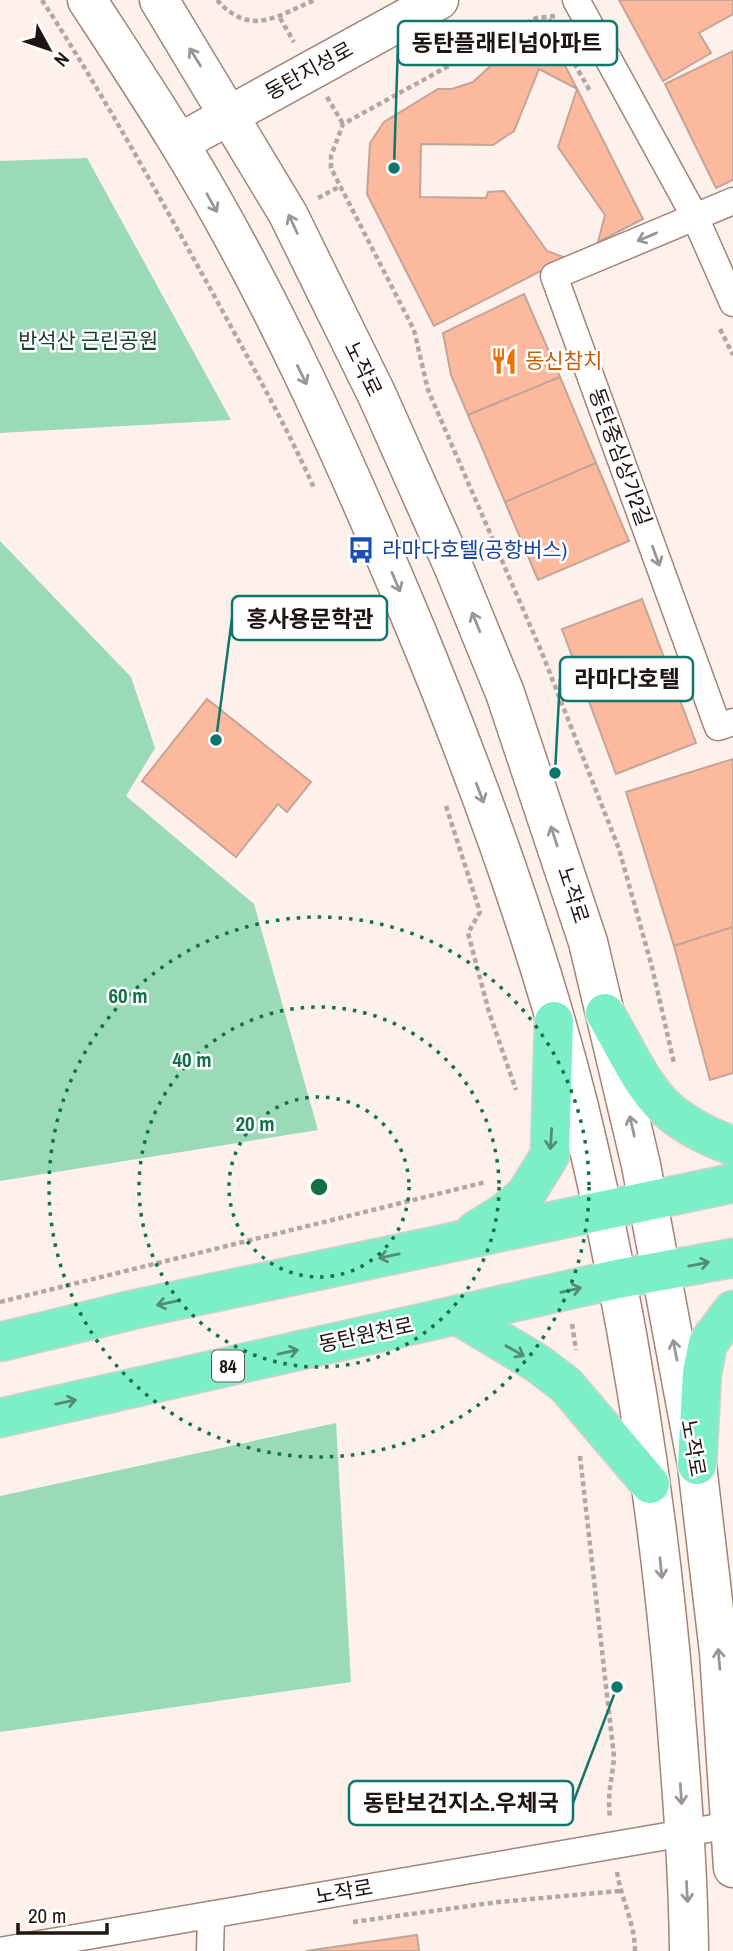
<svg xmlns="http://www.w3.org/2000/svg" width="733" height="1951" font-family="'Archivo Narrow','Noto Sans KR',sans-serif">
<style>
.green{fill:#9adab7}
.building{fill:#fcb99d;stroke:#c3a598;stroke-width:2}
.lines{fill:none;stroke-linecap:round;stroke-linejoin:round}
.street-casing{stroke:#a18477;stroke-width:29}
.secondary-casing{stroke:#a18477;stroke-width:41}
.primary-casing{stroke:#d2d0cf;stroke-width:41}
.path{stroke:#b4a7a2;stroke-width:4.5;stroke-dasharray:5 3.5;stroke-linecap:butt}
.street{stroke:#fff;stroke-width:26}
.secondary{stroke:#fff;stroke-width:38}
.primary{stroke:#7defc6;stroke-width:38}
.oneway{stroke:#9b9693}
.oneway2{stroke:#538d74}
.ring{fill:none;stroke:#127146;stroke-width:3.5;stroke-dasharray:3.5 7}
.labels{text-anchor:middle;stroke-width:5;stroke-linejoin:round;paint-order:stroke}
.shield{fill:#fff;stroke:#635b58;stroke-width:2}
.shield-label{font-size:19px;font-weight:bold;fill:#201510}
.street-label{font-size:21px;fill:#201510;stroke:#fff}
.park-label{font-size:21px;fill:#183f2d;stroke:#fff}
.food-label{font-size:21px;fill:#c56008;stroke:#fff;text-anchor:start}
.transit-label{font-size:21px;fill:#164399;stroke:#fff;text-anchor:start}
.centre{fill:#127146;stroke:#fff;stroke-width:3.5}
.ring-label{font-size:21px;text-anchor:middle;font-weight:bold;fill:#127146;stroke:#fff;stroke-width:5;stroke-linejoin:round;paint-order:stroke}
.leader{fill:none;stroke:#0f766e;stroke-width:2.5}
.callout-dot{fill:#0f766e;stroke:#fff;stroke-width:2.5}
.callout{fill:#fff;stroke:#0f766e;stroke-width:2.5}
.callout-label{font-size:23px;text-anchor:middle;font-weight:bold;fill:#201510}
</style>
<rect width="100%" height="100%" fill="#fef0eb"/>
<g class="green">
<polygon points="87,158 231,420 0,433 0,161"/>
<polygon points="0,541 131,677 155,748 126,796 254,904 318,1130 0,1181"/>
<polygon points="336,1423 351,1682 0,1732 0,1496"/>
</g>
<g class="building">
<polygon points="619,0 733,0 733,14 699,33 711,53 663,81"/>
<polygon points="547,30 577,89 539,69 514,131 493,145 421,144 420,197 486,198 488,192 504,191 547,251 566,258 434,326 367,194 370,143 384,122 438,89 452,89 473,82 509,49"/>
<polygon points="733,51 733,180 716,188 665,84"/>
<polygon points="577,89 643,219 598,242 605,215 558,147"/>
<polygon points="524,294 560,377 468,415 451,375 443,333"/>
<polygon points="560,377 596,463 505,502 468,415"/>
<polygon points="596,463 629,541 538,580 505,502"/>
<polygon points="642,599 696,743 616,774 562,629"/>
<polygon points="207,699 311,782 287,812 278,804 236,857 142,781"/>
<polygon points="733,759 733,927 674,946 626,792"/>
<polygon points="733,927 733,1073 710,1080 674,946"/>
<polygon points="417,1935 419,1951 306,1951"/>
</g>
<g class="lines">
<defs>
<g id="street">
<polyline points="576,0 695,217 733,303"/>
<polyline points="733,201 554,276 718,727 733,722"/>
<polyline points="0,1951 731,1825"/>
<polyline points="210,1951 211,1915"/>
</g>
<g id="secondary">
<path d="M87,0C117,46 148,93 177,140C271,293 345,460 414,625C479,782 538,943 579,1107C626,1299 657,1495 674,1692C681,1778 688,1865 689,1951"/>
<polyline points="159,0 288,214 377,395 454,568 505,693 588,942 641,1165 697,1465 719,1652 733,1868"/>
<polyline points="179,143 439,0"/>
</g>
<g id="primary">
<path d="M605,1013C646,1084 651,1116 733,1146"/>
<polyline points="475,1231 504,1213 526,1194 550,1155 554,1021"/>
<polyline points="457,1315 537,1363 566,1385 650,1484"/>
<polyline points="0,1342 136,1309 733,1183"/>
<polyline points="0,1418 617,1279 733,1258"/>
<polyline points="697,1465 702,1373 708,1343 733,1310"/>
</g>
</defs>
<use href="#street" class="street-casing"/>
<use href="#secondary" class="secondary-casing"/>
<use href="#primary" class="primary-casing"/>
<g class="path">
<path d="M42,0C105,97 160,198 216,299C250,362 285,423 314,488"/>
<path d="M217,0C252,39 279,14 315,0"/>
<polyline points="555,16 536,18 343,124 331,156 331,168 414,330 428,390 542,653 619,849 652,967 674,1063"/>
<polyline points="280,18 294,42"/>
<polyline points="549,19 590,91"/>
<polyline points="327,97 343,124"/>
<polyline points="318,198 339,187"/>
<polyline points="720,329 733,355"/>
<polyline points="446,806 480,912 468,933 489,1012 516,1090"/>
<polyline points="0,1302 486,1182"/>
<polyline points="572,1324 576,1350"/>
<path d="M580,1456L614,1757C612,1782 607,1792 610,1818"/>
<path d="M617,1872C621,1899 635,1923 635,1951"/>
<polyline points="353,1922 498,1902 620,1891"/>
</g>
<use href="#street" class="street"/>
<use href="#secondary" class="secondary"/>
<use href="#primary" class="primary"/>
</g>
<defs><path id="oneway-shaft" d="M-6 0H5M1.5-3L5.5 0L1.5 3" fill="none" stroke-width="1.6" stroke-linecap="round" stroke-linejoin="round" transform="scale(1.75)"/></defs>
<g class="oneway">
<use href="#oneway-shaft" transform="translate(195 57) rotate(-122)"/>
<use href="#oneway-shaft" transform="translate(212 203) rotate(61)"/>
<use href="#oneway-shaft" transform="translate(293 224) rotate(-115)"/>
<use href="#oneway-shaft" transform="translate(647 237) rotate(157)"/>
<use href="#oneway-shaft" transform="translate(302 375) rotate(64)"/>
<use href="#oneway-shaft" transform="translate(656 556) rotate(70)"/>
<use href="#oneway-shaft" transform="translate(396 582) rotate(67)"/>
<use href="#oneway-shaft" transform="translate(476 622) rotate(-112)"/>
<use href="#oneway-shaft" transform="translate(480 793) rotate(69)"/>
<use href="#oneway-shaft" transform="translate(554 836) rotate(-108)"/>
<use href="#oneway-shaft" transform="translate(632 1126) rotate(-103)"/>
<use href="#oneway-shaft" transform="translate(675 1350) rotate(-101)"/>
<use href="#oneway-shaft" transform="translate(661 1568) rotate(84)"/>
<use href="#oneway-shaft" transform="translate(719 1659) rotate(-95)"/>
<use href="#oneway-shaft" transform="translate(681 1794) rotate(86)"/>
<use href="#oneway-shaft" transform="translate(687 1892) rotate(87)"/>
</g>
<g class="oneway2">
<use href="#oneway-shaft" transform="translate(551 1139) rotate(94)"/>
<use href="#oneway-shaft" transform="translate(389 1256) rotate(168)"/>
<use href="#oneway-shaft" transform="translate(699 1264) rotate(-11)"/>
<use href="#oneway-shaft" transform="translate(571 1290) rotate(-13)"/>
<use href="#oneway-shaft" transform="translate(167 1303) rotate(168)"/>
<use href="#oneway-shaft" transform="translate(515 1351) rotate(30)"/>
<use href="#oneway-shaft" transform="translate(288 1352) rotate(-12)"/>
<use href="#oneway-shaft" transform="translate(66 1402) rotate(-12)"/>
</g>
<g class="ring">
<circle cx="319" cy="1187" r="90"/>
<circle cx="319" cy="1187" r="180"/>
<circle cx="319" cy="1187" r="270"/>
</g>
<defs>
<symbol id="restaurant-bare" viewBox="-9 -9 18 18"><path d="M-5-6h1v4h1v-4h1v4h1v-4h1v5L-1.5 .5V6h-2V.5L-5-1ZM5-6V6H3V1.5H1.5Q1.5-4 5-6Z" fill="#e8710a" stroke="#fff" stroke-width="2.5" paint-order="stroke"/></symbol>
<symbol id="bus-bare" viewBox="-9 -9 18 18"><path d="M-5-6H5V4H4V6H2V4H-2V6H-4V4H-5ZM-3.5-4V0h7V-4ZM-3.5 1.2v1.5H-2V1.2ZM2 1.2v1.5H3.5V1.2Z" fill="#1a4fb4" stroke="#fff" stroke-width="2.5" paint-order="stroke"/></symbol>
</defs>
<g fill-rule="evenodd">
<use href="#restaurant-bare" x="485" y="342" width="38" height="38"/>
<use href="#bus-bare" x="342" y="531" width="38" height="38"/>
</g>
<g class="labels">
<rect class="shield" x="212" y="1350.5" width="32" height="31" rx="5"/>
<g class="shield-label">
<text x="228" y="1373">84</text>
</g>
<g class="street-label">
<text transform="translate(309 71) rotate(-29)" y="7">동탄지성로</text>
<text transform="translate(363 369) rotate(64)" y="7">노작로</text>
<text transform="translate(620 457) rotate(70)" y="7">동탄중심상가2길</text>
<text transform="translate(573 895) rotate(72)" y="7">노작로</text>
<text transform="translate(366 1335) rotate(-12)" y="7">동탄원천로</text>
<text transform="translate(693 1448) rotate(80)" y="7">노작로</text>
<text transform="translate(344 1892) rotate(-10)" y="7">노작로</text>
</g>
<g class="park-label">
<text x="88" y="348">반석산 근린공원</text>
</g>
<g class="food-label">
<text x="525" y="368">동신참치</text>
</g>
<g class="transit-label">
<text x="382" y="557">라마다호텔(공항버스)</text>
</g>
</g>
<circle cx="319" cy="1187" r="10" class="centre"/>
<g class="ring-label">
<text x="128" y="1003">60 m</text>
<text x="192" y="1067">40 m</text>
<text x="255" y="1131">20 m</text>
</g>
<path class="leader" d="M394 168L398 43M216 740L232 618M555 773L560 679M617 1687L573 1803"/>
<g class="callout-dot">
<circle cx="394" cy="168" r="7"/>
<circle cx="216" cy="740" r="7"/>
<circle cx="555" cy="773" r="7"/>
<circle cx="617" cy="1687" r="7"/>
</g>
<g class="callout">
<rect x="398" y="21" width="219" height="44" rx="7"/>
<rect x="232" y="596" width="155" height="44" rx="7"/>
<rect x="560" y="657" width="133" height="44" rx="7"/>
<rect x="349" y="1781" width="224" height="44" rx="7"/>
</g>
<g class="callout-label">
<text x="507" y="51">동탄플래티넘아파트</text>
<text x="310" y="627">홍사용문학관</text>
<text x="627" y="687">라마다호텔</text>
<text x="461" y="1811">동탄보건지소.우체국</text>
</g>
<g transform="translate(49 49) rotate(130)" stroke="#ffffff" stroke-width="5" paint-order="stroke">
<path d="M0-5L12 26L0 18L-12 26Z" fill="#201510"/>
<text y="-10" font-size="19" font-weight="bold" text-anchor="middle" fill="#201510">N</text>
</g>
<path d="M18 1923v10h89v-10" fill="none" stroke="#201510" stroke-width="3.5"/>
<text x="28" y="1923" font-size="21" fill="#201510" stroke="#ffffff" stroke-width="5" paint-order="stroke">20 m</text>
</svg>
